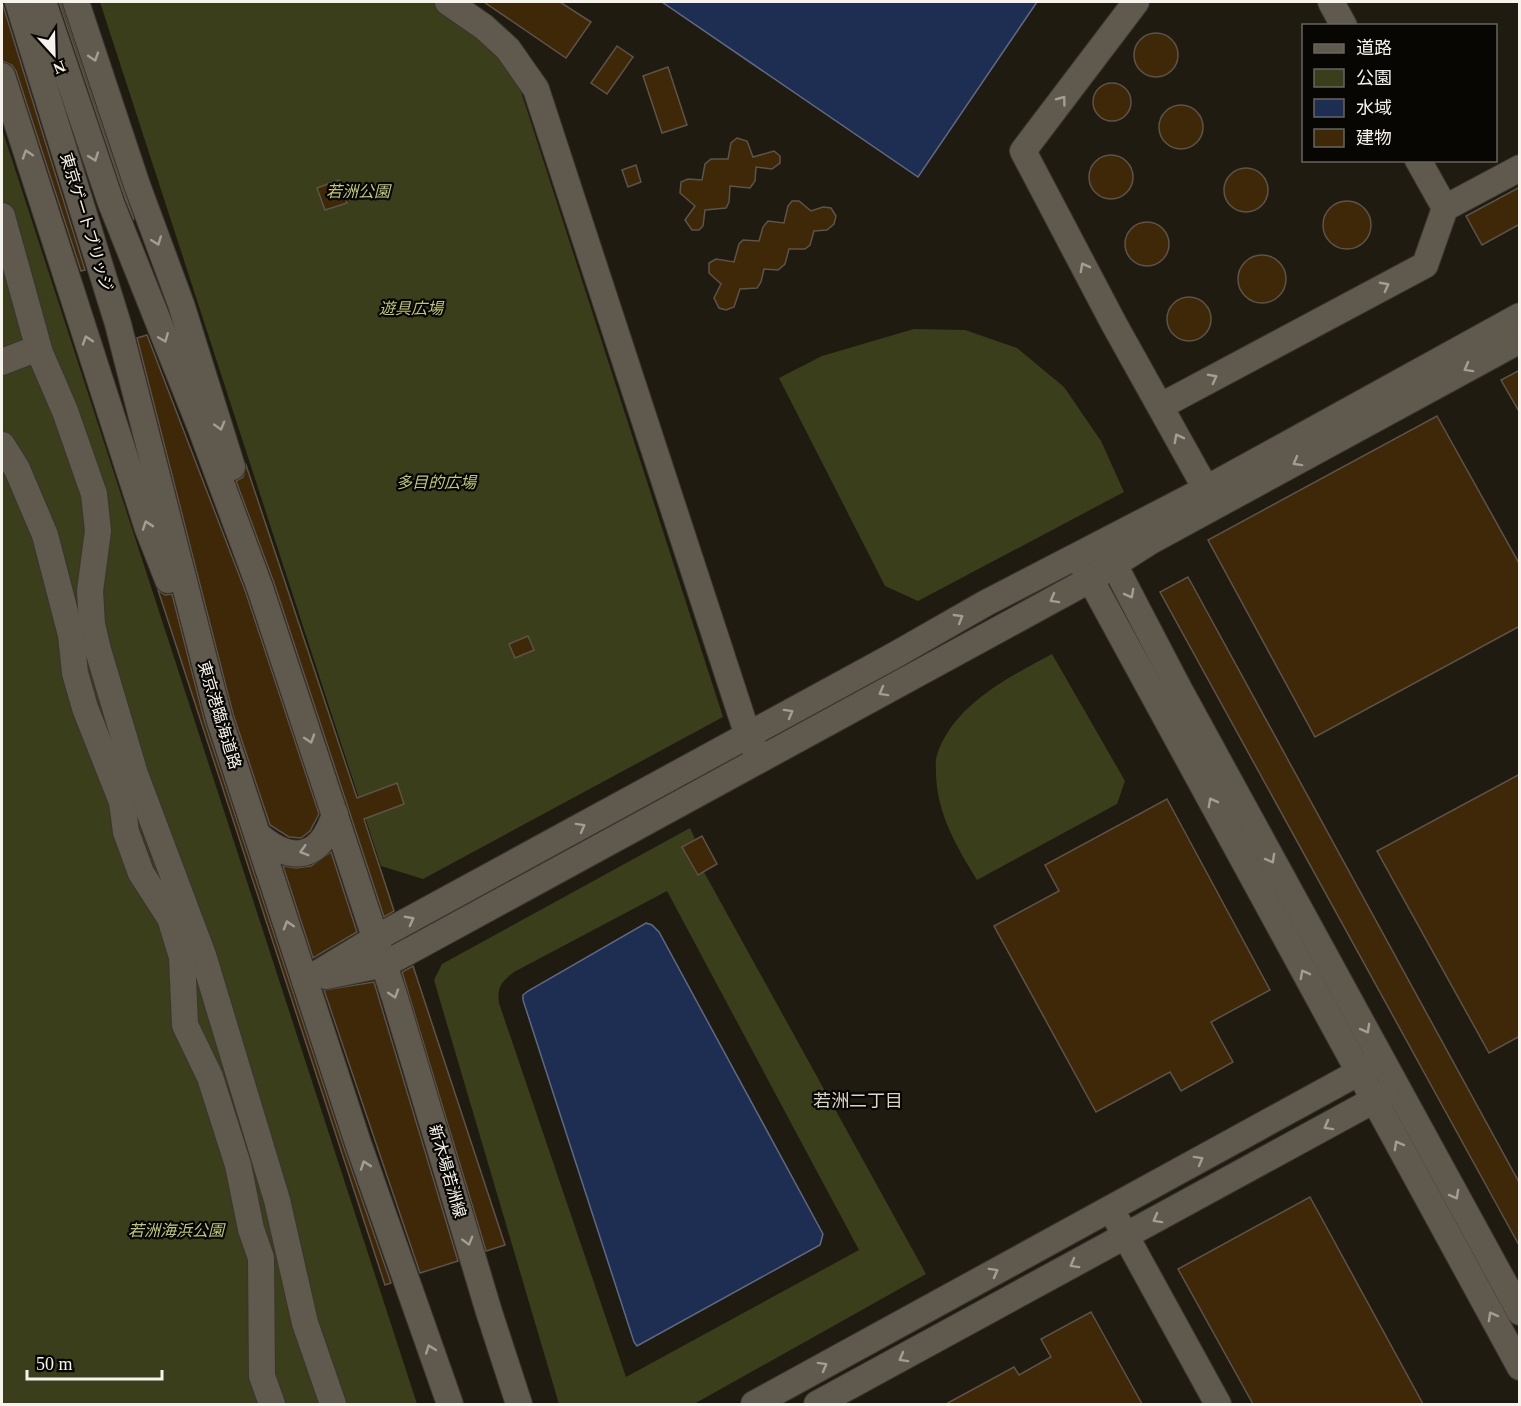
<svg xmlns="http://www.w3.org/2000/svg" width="1521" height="1406" font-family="'Times New Roman','Noto Sans JP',serif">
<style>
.green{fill:#3b3e1a;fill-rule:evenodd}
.water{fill:#1e2e53;stroke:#5f6981;stroke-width:1.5}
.building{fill:#3f2808;stroke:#5c5349;stroke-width:1.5}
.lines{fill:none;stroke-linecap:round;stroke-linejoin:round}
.minor-casing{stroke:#393530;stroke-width:28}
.minor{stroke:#5f594e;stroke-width:26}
.oneway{stroke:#a39e95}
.labels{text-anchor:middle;stroke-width:4.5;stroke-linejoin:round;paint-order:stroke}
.park-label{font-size:16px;font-style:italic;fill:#c0c679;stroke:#080603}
.street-label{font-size:16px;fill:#f6f3ec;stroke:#080603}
.neighbourhood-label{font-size:18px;fill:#dcd4c7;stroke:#080603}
</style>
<rect width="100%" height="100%" fill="#201b11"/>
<g class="green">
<polygon points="100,2 433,2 479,33 517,79 723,717 423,879 381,866"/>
<polygon points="2,129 417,1404 2,1404"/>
<polygon points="914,329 965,330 1017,348 1064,387 1101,441 1124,492 918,601 885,586 779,378 822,356"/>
<path d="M1052,654L1125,781L1117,804L977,880C957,847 937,814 936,774C936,768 935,761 937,755C953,705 1009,677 1052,654Z"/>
<path d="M690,828L695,839L682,847L697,875L704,872L926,1274L694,1404H559L434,980L442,964ZM667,891L859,1250L626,1377L499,1003C497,987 501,982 514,972Z"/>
</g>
<g class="water">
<polygon points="662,2 1037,2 918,177"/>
<polygon points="646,923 652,925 659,932 823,1234 820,1245 637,1346 634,1342 523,1000 523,995 528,991"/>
</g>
<g class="building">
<polygon points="2,2 85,270 81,271 16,71 12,65 2,61"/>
<polygon points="59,2 61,2 134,220 125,198"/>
<polygon points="484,2 560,2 591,22 566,58"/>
<circle cx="1156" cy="55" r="22"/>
<polygon points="617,46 633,57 607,94 591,83"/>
<polygon points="668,67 687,125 662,133 643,76"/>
<circle cx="1112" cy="102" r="19"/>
<circle cx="1181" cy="127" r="22"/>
<polygon points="737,138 747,141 753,157 774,151 780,156 780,163 772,169 756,167 755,181 750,188 730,186 729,202 726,208 705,210 703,226 699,230 692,230 685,220 695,206 680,193 681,182 688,179 702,180 705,164 711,159 728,159 731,143"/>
<circle cx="1111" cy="177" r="22"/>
<polygon points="636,165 641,182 628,187 622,170"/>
<circle cx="1246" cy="190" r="22"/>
<polygon points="339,180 347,203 325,210 317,188"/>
<polygon points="1520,187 1520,224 1482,245 1466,216"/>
<polygon points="792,201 799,201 811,211 823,207 831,208 836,216 834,224 827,230 814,231 810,245 805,249 789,249 785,264 778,270 764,269 761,282 757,288 740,289 734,307 726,310 719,308 714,298 721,284 709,273 709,263 716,259 734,262 739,244 743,240 759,241 763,227 768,221 784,223 788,206"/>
<circle cx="1347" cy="225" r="24"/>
<circle cx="1147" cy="244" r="22"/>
<circle cx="1262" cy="279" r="24"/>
<circle cx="1189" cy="319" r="22"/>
<polygon points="147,335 246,593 319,814 310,831 301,838 289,837 270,825 233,714 137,338"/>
<polygon points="1520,370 1520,413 1501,380"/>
<polygon points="1437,416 1520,565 1520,626 1315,737 1208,540"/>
<polygon points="246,465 357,798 397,783 404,804 364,819 394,911 384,917 274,583 236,481 243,477"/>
<polygon points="1188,577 1520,1184 1520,1247 1160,592"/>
<polygon points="158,590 165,595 172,594 205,723 344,1148 391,1283 385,1285"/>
<polygon points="528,636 534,650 515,658 509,644"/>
<polygon points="1520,774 1520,1036 1489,1053 1377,851"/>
<polygon points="1167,799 1270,990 1211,1022 1233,1062 1181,1091 1170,1072 1096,1112 994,926 1059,891 1045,865"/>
<polygon points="702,836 717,864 698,875 682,847"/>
<polygon points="331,852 357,932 313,958 283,866 296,868 311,866"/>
<polygon points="413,966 505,1245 486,1251 402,972"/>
<polygon points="374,982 458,1261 420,1273 324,990"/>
<polygon points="1310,1197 1423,1404 1253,1404 1178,1269"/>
<polygon points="1091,1312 1142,1404 946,1404 1014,1367 1019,1375 1051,1357 1041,1339"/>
</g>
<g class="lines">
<defs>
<g id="minor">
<polyline points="18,2 118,324 219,718 358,1143 450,1404"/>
<polyline points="43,2 111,203 200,426 260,588 395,998 489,1312 519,1404"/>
<polyline points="76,2 137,185 181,304 232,467"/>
<polyline points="448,2 484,27 508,49 536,89 748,736 756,751"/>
<polyline points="1136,2 1023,151 1114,324 1206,489"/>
<polyline points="1331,2 1344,26"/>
<polyline points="2,76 148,529 168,580"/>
<polyline points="1418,160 1445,208"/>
<polyline points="2,216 40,353 65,411 94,494 98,531 90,591 92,624 98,650 135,774 203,955 277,1200 305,1323 333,1404"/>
<polyline points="2,362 38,348"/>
<polyline points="1161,406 1425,265 1445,208 1520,168"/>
<polyline points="2,445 17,469 45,535 71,635 75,673 85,708 122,802 126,832 141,873 170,918 182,957 185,1025 210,1077 238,1165 251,1229 261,1258 262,1376 272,1404"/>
<polyline points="1107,551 1179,689 1520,1312"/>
<polyline points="1082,564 1520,1367"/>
<path d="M259,836C294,865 321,858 335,814"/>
<polyline points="326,976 385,964 415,948 1091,579 1151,541 1520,340"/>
<polyline points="305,981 376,938 895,655 986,603 1206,489 1520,316"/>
<polyline points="1118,1222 1218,1404"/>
<polyline points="754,1404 1374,1064"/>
<polyline points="817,1404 1387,1093"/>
</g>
</defs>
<use href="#minor" class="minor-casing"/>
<use href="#minor" class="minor"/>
</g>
<defs><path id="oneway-chevron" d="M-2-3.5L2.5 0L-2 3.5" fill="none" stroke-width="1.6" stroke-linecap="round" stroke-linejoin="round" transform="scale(1.5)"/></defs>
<g class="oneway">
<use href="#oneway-chevron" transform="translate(94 57) rotate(72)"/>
<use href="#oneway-chevron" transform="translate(1062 100) rotate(-53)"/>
<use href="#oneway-chevron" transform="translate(27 154) rotate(-108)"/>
<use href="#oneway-chevron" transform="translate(94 157) rotate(70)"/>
<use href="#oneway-chevron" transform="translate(157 241) rotate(70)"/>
<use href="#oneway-chevron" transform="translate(1084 267) rotate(-118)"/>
<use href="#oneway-chevron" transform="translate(1385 286) rotate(-28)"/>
<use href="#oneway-chevron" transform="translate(164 338) rotate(68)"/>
<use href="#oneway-chevron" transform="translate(87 340) rotate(-108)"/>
<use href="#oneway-chevron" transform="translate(1468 368) rotate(151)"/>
<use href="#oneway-chevron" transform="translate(1213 378) rotate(-28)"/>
<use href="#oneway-chevron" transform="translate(220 426) rotate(74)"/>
<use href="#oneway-chevron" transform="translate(1178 438) rotate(-118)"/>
<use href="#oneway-chevron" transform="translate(1297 462) rotate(151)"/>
<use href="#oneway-chevron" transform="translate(147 525) rotate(-109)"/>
<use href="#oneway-chevron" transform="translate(1130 594) rotate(62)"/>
<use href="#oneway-chevron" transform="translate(1054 599) rotate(151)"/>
<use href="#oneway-chevron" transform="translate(959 618) rotate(-30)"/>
<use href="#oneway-chevron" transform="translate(883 692) rotate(151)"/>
<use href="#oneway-chevron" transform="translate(789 713) rotate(-29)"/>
<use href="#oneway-chevron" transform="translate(310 739) rotate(72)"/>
<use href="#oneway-chevron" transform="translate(1212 802) rotate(-118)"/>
<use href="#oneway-chevron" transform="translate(581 827) rotate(-29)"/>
<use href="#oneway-chevron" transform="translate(304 851) rotate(164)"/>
<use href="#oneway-chevron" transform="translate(1271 859) rotate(61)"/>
<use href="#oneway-chevron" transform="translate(410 920) rotate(-28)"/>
<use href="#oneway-chevron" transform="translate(288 925) rotate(-107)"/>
<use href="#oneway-chevron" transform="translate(1304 974) rotate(-118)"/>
<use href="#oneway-chevron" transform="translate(394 994) rotate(72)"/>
<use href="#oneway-chevron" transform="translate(1366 1029) rotate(61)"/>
<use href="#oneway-chevron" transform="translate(1328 1126) rotate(151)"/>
<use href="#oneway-chevron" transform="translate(1398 1145) rotate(-119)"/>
<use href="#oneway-chevron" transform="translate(1199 1160) rotate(-29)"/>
<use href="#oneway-chevron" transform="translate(365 1165) rotate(-109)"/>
<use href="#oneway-chevron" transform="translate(1455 1195) rotate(61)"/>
<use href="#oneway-chevron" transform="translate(1157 1219) rotate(151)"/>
<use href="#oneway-chevron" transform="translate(468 1241) rotate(74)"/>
<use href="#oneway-chevron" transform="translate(1074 1264) rotate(151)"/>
<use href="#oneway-chevron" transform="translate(994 1272) rotate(-29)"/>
<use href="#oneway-chevron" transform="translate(1492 1316) rotate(-119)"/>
<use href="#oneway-chevron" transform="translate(430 1349) rotate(-110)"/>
<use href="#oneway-chevron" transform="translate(903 1358) rotate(151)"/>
<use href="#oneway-chevron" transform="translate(823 1366) rotate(-29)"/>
</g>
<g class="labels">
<g class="park-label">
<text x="358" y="197">若洲公園</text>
<text x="411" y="314">遊具広場</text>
<text x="436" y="488">多目的広場</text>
<text x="176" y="1236">若洲海浜公園</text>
</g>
<g class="street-label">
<text transform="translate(87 222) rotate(73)" y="6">東京ゲートブリッジ</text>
<text transform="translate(220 715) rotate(73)" y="6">東京港臨海道路</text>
<text transform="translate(448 1171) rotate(74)" y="6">新木場若洲線</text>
</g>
<g class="neighbourhood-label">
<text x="858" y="1107">若洲二丁目</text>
</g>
</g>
<rect width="1521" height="1406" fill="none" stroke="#f6f3ec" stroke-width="6"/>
<rect x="1302" y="24" width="195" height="138" fill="#080603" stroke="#676560" stroke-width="1.5"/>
<rect x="1314" y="44" width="30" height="9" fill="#5f594e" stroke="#676560" stroke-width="1.5"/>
<text x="1356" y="54" font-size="18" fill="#f6f3ec">道路</text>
<rect x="1314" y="69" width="30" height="18" fill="#3b3e1a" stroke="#676560" stroke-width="1.5"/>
<text x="1356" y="84" font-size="18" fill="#f6f3ec">公園</text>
<rect x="1314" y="99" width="30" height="18" fill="#1e2e53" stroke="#676560" stroke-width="1.5"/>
<text x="1356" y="114" font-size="18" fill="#f6f3ec">水域</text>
<rect x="1314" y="129" width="30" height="18" fill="#3f2808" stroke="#676560" stroke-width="1.5"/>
<text x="1356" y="144" font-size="18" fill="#f6f3ec">建物</text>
<g transform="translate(54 54) rotate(158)" stroke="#080603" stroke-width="4.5" paint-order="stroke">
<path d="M0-4.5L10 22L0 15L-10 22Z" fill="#f6f3ec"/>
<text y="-9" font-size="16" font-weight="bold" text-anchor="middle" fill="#f6f3ec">N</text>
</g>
<path d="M27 1370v9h135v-9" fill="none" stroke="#f6f3ec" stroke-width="3"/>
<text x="36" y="1370" font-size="18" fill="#f6f3ec" stroke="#080603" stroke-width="4.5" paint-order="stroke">50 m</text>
</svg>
